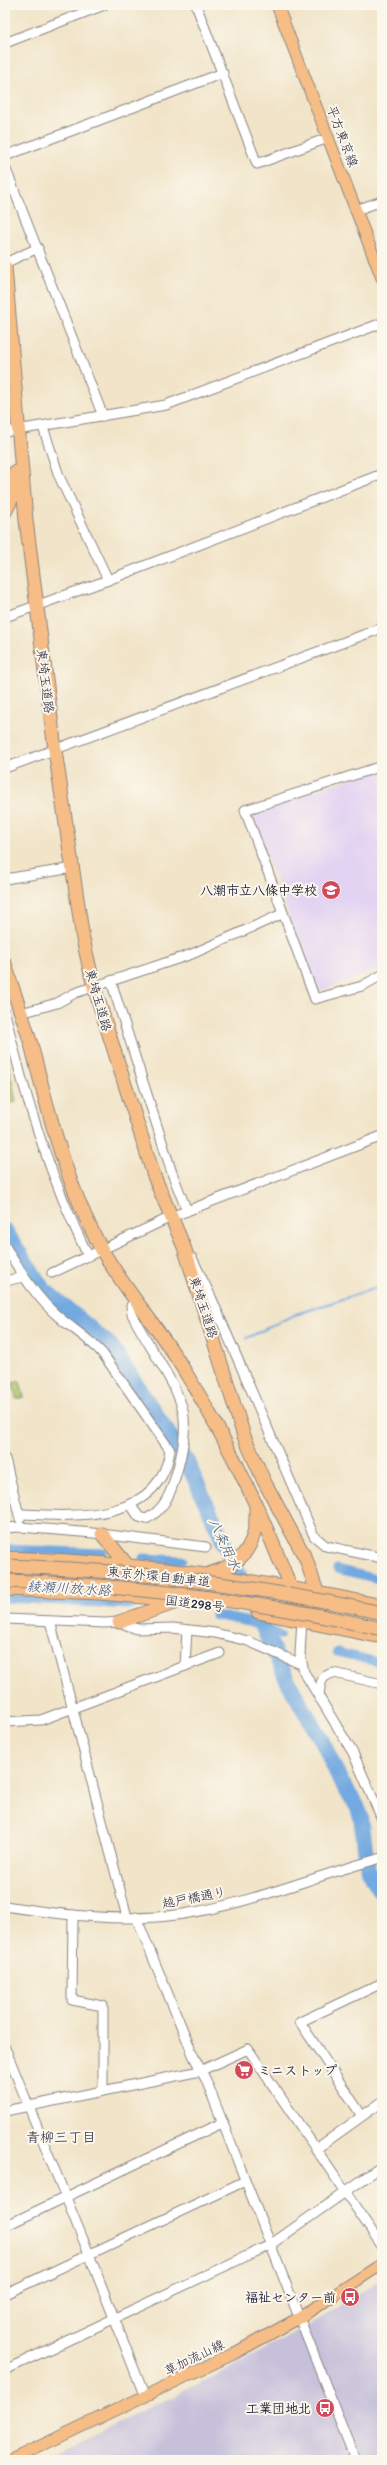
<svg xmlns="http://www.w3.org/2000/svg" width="387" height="2465" font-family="Itim,'Klee One',sans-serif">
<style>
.built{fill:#e3d3f2}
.industrial{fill:#c6c0da}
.green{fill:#a8c36a;stroke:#657252}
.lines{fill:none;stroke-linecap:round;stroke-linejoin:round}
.stream{stroke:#72a9e0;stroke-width:2.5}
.canal{stroke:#72a9e0;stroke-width:9}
.river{stroke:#72a9e0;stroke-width:16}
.minor-casing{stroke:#8a8382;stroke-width:11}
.major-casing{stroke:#8a8382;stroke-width:13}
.highway-casing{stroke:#8a8382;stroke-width:15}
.minor{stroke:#fff;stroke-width:9}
.major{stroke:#f6be86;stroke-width:11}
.highway{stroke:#f6be86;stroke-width:13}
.highway-bridge-casing{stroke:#8a8382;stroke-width:15;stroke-linecap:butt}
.highway-bridge{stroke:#f6be86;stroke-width:13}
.labels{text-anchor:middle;stroke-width:4;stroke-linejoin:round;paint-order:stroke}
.street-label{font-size:13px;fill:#22223b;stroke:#fbf7ec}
.poi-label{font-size:13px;font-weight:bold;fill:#22223b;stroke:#fbf7ec;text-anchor:end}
.water-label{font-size:14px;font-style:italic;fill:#42587d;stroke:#fbf7ec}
.neighbourhood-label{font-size:14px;fill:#22223b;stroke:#fbf7ec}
</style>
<rect width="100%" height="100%" fill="#fbf7ec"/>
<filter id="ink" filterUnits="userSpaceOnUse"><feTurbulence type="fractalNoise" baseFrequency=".025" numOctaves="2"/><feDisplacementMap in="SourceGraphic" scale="8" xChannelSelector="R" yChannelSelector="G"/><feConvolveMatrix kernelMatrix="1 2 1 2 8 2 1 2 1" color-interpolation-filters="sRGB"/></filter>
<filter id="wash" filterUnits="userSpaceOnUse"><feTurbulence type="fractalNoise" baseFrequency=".012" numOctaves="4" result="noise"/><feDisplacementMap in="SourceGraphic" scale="16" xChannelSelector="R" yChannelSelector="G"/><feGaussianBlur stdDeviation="0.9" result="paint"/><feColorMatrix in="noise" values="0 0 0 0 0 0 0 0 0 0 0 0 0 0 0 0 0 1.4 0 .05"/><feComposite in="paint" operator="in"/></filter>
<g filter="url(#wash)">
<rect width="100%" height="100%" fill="#f1e4c8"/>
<polygon class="built" points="382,768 382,968 317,992 251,812"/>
<polygon class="industrial" points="382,2279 382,2460 39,2460 214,2377 317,2320"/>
<g class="green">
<polygon points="5,1046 16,1102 5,1105"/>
<polygon points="20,1381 24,1397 16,1399 13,1383"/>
</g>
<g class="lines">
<polyline class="stream" points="247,1338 294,1315 382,1286"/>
<g class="canal">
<polyline points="5,1549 103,1553"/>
<polyline points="143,1558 182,1560"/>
<polyline points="337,1569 382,1580"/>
<polyline points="5,1598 131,1605"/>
<polyline points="215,1615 249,1622 280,1635"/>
<polyline points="337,1652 382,1663"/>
</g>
<polyline class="river" points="5,1231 43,1289 111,1346 187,1462 288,1682 322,1741 341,1782 357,1806 361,1817 368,1870 382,1893"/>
</g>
</g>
<g filter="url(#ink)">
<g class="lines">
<defs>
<g id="minor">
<polyline points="196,5 257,164 328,138"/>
<polyline points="5,43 104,5"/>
<polyline points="5,156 223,73"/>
<polyline points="5,167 103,416"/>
<polyline points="356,210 382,201"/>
<polyline points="5,263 38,248"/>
<polyline points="43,427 59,476 108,580 382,474"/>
<polyline points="5,432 166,405 382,323"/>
<polyline points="5,617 108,580"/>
<polyline points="382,766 245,810 315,999 362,986 382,975"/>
<polyline points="5,768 382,628"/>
<polyline points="5,879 73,868"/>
<polyline points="111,981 172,1173 187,1211"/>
<path d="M5,1013C24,1096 51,1179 88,1256"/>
<polyline points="21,1013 57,1003 75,993 192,954 282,914"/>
<path d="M5,1246C21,1273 37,1299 61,1319C76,1331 91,1340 103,1354L170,1450C160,1522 77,1517 21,1514"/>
<polyline points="192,1258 211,1297 314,1536 326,1546 382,1558"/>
<polyline points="52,1273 171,1217 382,1136"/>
<polyline points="5,1281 23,1277"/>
<polyline points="5,1459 20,1519"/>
<path d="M130,1504L139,1517L146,1519C163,1511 170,1495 175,1478C181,1459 187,1431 183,1411C177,1383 145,1342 132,1314L131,1306L135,1299"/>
<polyline points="5,1528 20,1527 93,1533 206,1547"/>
<polyline points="5,1619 105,1623 119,1622 137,1629 173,1628 215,1633 248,1641 301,1664"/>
<polyline points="302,1619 300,1654 304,1672 353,1753 382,1819"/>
<polyline points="50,1621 127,1917"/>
<polyline points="185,1666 220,1653"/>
<path d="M319,1698C320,1685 320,1675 334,1673L382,1684"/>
<polyline points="5,1722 41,1720 185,1666 187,1630"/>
<path d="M5,1906C63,1915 125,1923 183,1914C251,1904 316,1875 382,1858"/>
<polyline points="73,1915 72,2000 103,2006 103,2091"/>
<polyline points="136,1917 194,2057 206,2080 355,2460"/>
<polyline points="5,2048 89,2254 145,2397"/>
<polyline points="5,2111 200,2071 248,2049 382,2246"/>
<polyline points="362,2116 300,2022 382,1983"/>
<polyline points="316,2149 382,2102"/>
<polyline points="5,2226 222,2123"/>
<polyline points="5,2294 245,2181"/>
<polyline points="5,2370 270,2245 382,2166"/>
</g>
<g id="major">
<polyline points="277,5 382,278"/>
<polyline points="11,2460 233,2354 299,2318 382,2264"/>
</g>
<g id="highway">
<polyline points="5,267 26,520 55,750 83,939 94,987 154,1176 184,1247 244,1436 264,1481 306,1559 317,1592 302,1619"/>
<polyline points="5,512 14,494 15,472"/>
<path d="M5,964C13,991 23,1017 31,1044C49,1114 66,1185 102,1250C126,1292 159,1328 184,1370C233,1449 271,1532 302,1619"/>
<polyline points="102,1534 127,1565"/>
<path d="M5,1558C133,1562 257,1579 382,1606"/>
<path d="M211,1573C244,1565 258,1541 256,1508"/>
<polyline points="5,1589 100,1593 176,1600"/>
<polyline points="258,1612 382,1637"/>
<polyline points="119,1622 177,1602"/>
</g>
</defs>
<use href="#minor" class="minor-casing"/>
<use href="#major" class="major-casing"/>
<use href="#highway" class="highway-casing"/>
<use href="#minor" class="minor"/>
<use href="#major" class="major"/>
<use href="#highway" class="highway"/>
<defs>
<g id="highway-bridge">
<path d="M5,1566C135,1570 255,1585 382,1613"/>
<path d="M5,1581C132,1585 258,1601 382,1629"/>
</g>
</defs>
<use href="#highway-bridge" class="highway-bridge-casing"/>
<use href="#highway-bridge" class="highway-bridge"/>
</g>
</g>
<defs>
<symbol id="school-disc" viewBox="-11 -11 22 22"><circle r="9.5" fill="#d1495b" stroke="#fbf7ec"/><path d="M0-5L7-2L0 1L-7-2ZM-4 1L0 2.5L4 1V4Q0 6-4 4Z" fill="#fff"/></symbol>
<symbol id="supermarket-disc" viewBox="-11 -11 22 22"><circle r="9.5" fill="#d1495b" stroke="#fbf7ec"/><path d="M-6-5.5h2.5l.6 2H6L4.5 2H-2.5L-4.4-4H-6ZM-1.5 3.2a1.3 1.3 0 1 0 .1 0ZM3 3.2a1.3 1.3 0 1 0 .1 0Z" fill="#fff"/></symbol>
<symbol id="bus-disc" viewBox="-11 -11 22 22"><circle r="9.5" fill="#d1495b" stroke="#fbf7ec"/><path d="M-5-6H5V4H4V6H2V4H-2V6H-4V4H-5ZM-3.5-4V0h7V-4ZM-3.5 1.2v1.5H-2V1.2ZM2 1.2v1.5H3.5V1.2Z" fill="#fff"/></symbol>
</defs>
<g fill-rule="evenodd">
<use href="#school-disc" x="320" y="879" width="22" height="22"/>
<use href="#supermarket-disc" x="233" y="2059" width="22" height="22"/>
<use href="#bus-disc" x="339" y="2286" width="22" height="22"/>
<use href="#bus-disc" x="314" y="2397" width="22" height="22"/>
</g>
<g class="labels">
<g class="street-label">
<text transform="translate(343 136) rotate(69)" y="5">平方東京線</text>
<text transform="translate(46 681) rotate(83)" y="5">東埼玉道路</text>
<text transform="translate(99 1000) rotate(74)" y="5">東埼玉道路</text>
<text transform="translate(204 1307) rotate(72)" y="5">東埼玉道路</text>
<text transform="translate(159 1576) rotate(6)" y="5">東京外環自動車道</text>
<text transform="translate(195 1603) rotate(7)" y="5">国道298号</text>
<text transform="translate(194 1897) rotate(-11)" y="5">越戸橋通り</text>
<text transform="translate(194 2357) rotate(-26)" y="5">草加流山線</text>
</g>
<g class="poi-label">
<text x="317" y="895">八潮市立八條中学校</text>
<text x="258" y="2075" text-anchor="start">ミニストップ</text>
<text x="336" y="2302">福祉センター前</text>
<text x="311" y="2413">工業団地北</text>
</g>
<g class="water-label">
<text transform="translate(225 1544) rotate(65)" y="5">八条用水</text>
<text transform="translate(69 1588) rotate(3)" y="5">綾瀬川放水路</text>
</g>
<g class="neighbourhood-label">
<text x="61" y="2142">青柳三丁目</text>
</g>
</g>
<rect width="387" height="2465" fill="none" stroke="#fbf7ec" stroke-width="20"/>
</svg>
